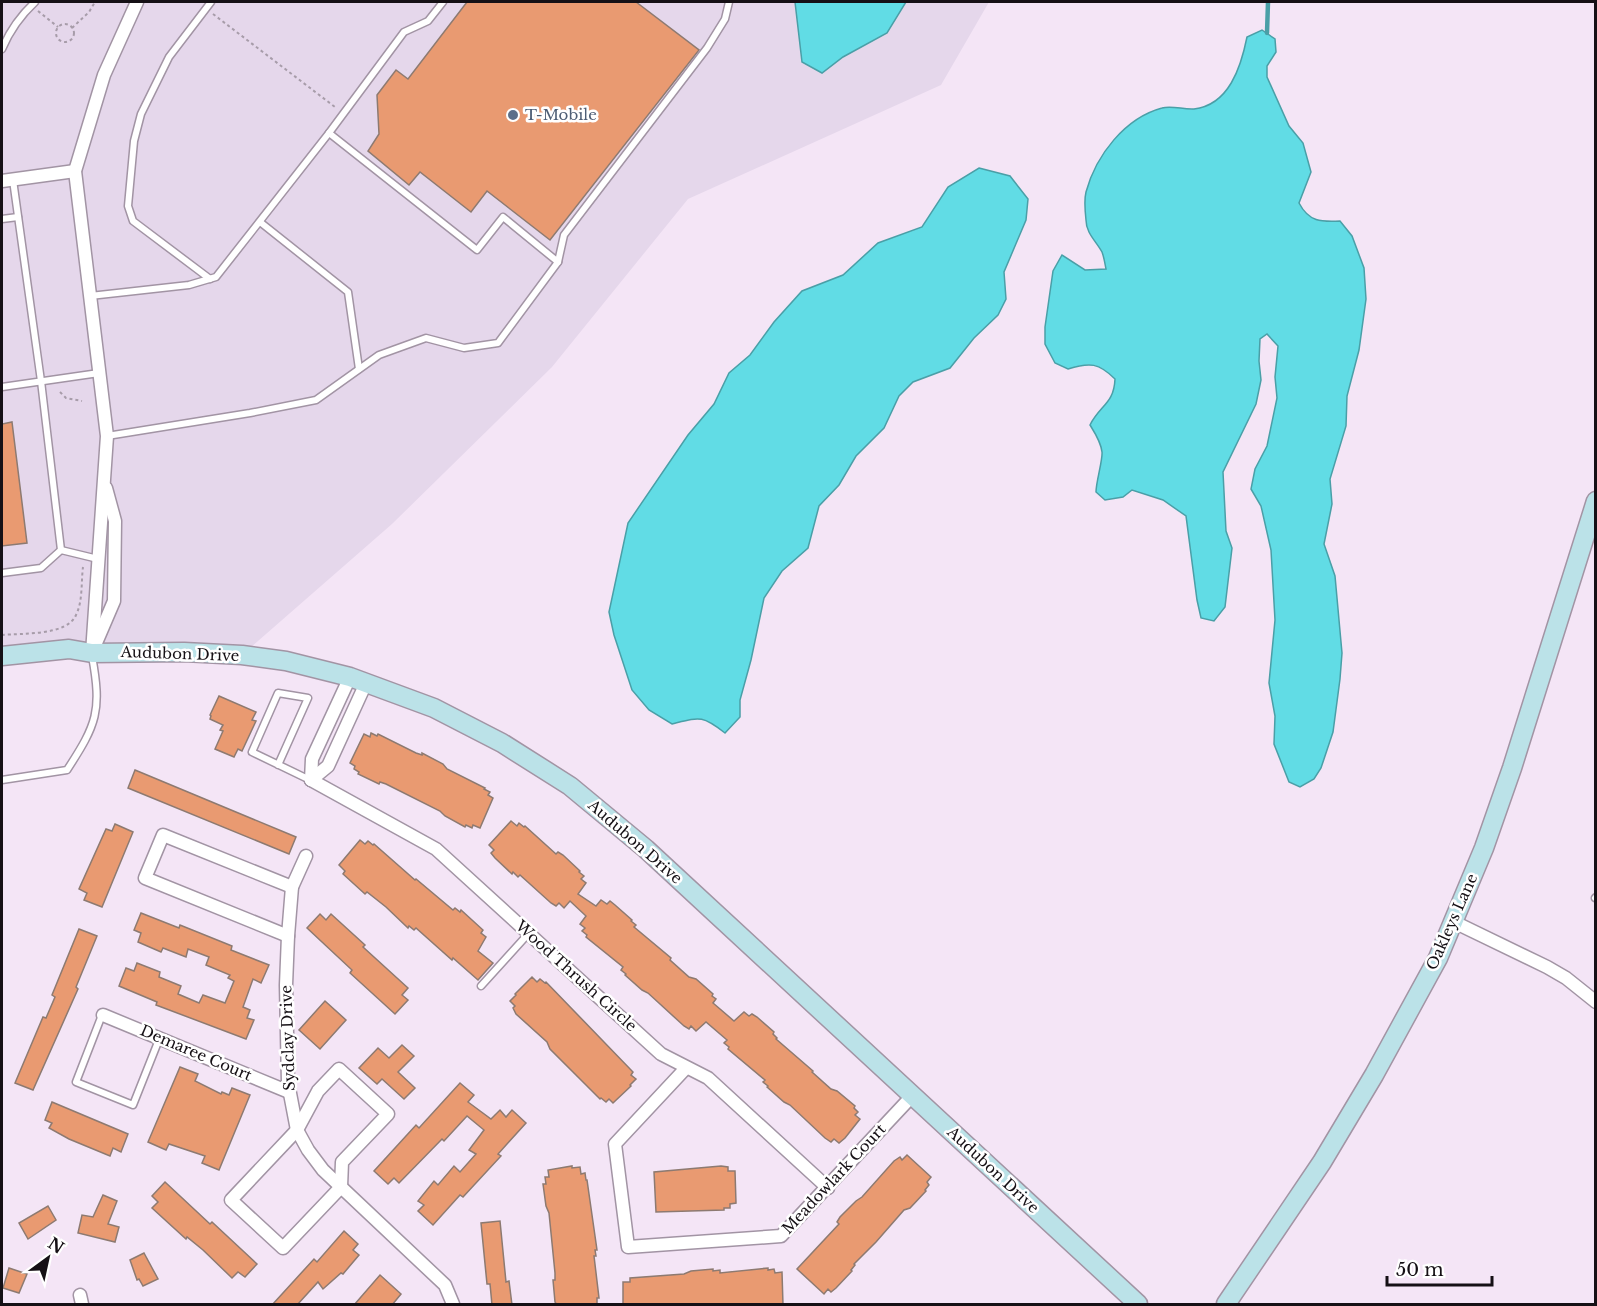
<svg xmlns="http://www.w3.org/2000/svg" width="1597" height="1306" font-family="'Libre Baskerville',serif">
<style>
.commercial{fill:#e5d7eb}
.water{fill:#61dce5;stroke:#4a9fa7;stroke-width:1.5}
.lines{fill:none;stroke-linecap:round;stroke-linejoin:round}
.stream{stroke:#4a9fa7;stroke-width:4.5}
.building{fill:#e99a71;stroke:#8d7a71;stroke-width:1.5}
.lane-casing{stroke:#a294a4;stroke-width:9}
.street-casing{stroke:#a294a4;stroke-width:15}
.secondary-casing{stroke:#a294a4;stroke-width:21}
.path{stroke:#a79ca9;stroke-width:2;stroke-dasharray:3 3;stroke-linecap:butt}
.lane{stroke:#fff;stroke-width:6}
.street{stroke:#fff;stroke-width:12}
.secondary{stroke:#bbe2e8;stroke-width:18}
.service-dot{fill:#5c6f8a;stroke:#fff;stroke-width:2}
.labels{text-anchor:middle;stroke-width:5;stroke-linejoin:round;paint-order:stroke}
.service-label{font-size:15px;fill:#4e5e75;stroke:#fff;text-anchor:start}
.street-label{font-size:15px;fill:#151015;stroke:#fff}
</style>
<rect width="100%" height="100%" fill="#f4e5f6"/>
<polygon class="commercial" points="2,2 989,2 941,85 688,199 552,367 392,524 242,655 2,656"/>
<g class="water">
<polygon points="795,2 906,2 887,33 843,57 822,73 802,62"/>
<path d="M1262,30L1275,39L1276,52L1267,66V77L1289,126L1303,143L1311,172L1299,203C1309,222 1321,222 1340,221L1352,236L1364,268L1366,299L1359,350L1347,396L1346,426L1330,479L1332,504L1324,544L1335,576L1342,653L1340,679L1333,732L1321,768L1314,779L1300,787L1289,782L1274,744L1275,716L1269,683L1275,620L1271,550L1261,506L1251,489L1255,469L1267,446L1277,398L1275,377L1278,346L1267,334L1260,339L1259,361L1261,380L1256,404L1223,472L1226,531L1232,548L1225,607L1214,621L1201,618L1197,600L1186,516L1163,500L1132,490L1123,497L1105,500L1096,492C1096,482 1103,459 1102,452C1101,442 1095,433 1090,425C1100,405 1114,404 1115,379C1099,363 1090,362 1068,369L1055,363L1045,344V327L1053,271L1062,255L1085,270L1106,269C1105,264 1104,257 1102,252C1096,241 1086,233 1086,220C1085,211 1084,200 1086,192C1096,155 1125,118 1162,108C1172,105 1184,110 1194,109C1229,105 1241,67 1247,37Z"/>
<path d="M979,168L1010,176L1028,199L1026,220L1004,272L1006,299L998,315L974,338L950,368L913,382L899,396L884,428L856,456L839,485L819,506L808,548L782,571L764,598L751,660L740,700V717L725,733C702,715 700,717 672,724L649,710L632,690L614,635L609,612L628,523L688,435L714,404L729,373L750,355L774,322L802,291L843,275L878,243L922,227L948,187Z"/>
</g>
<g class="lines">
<polyline class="stream" points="1267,33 1268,2"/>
</g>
<g class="building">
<polygon points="467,2 636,2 699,50 550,240 487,191 471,212 420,172 409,185 368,151 379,134 377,95 396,70 408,79"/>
<polygon points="12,422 27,543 2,546 2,424"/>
<polygon points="219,696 256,712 252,720 256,721 242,751 238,749 234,757 215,749 223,731 220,730 223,725 210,719 211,716 210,715"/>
<polygon points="371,733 377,736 378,734 416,753 422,755 422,753 443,764 447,769 485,788 484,789 490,792 488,795 493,798 480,828 473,825 472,828 466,825 465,827 445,816 440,811 386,784 380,782 379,784 358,774 359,772 354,769 355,766 350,763 364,734 370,737"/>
<polygon points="135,770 296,837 289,854 128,788"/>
<polygon points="511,821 517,826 519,823 524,827 525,826 556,854 558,852 563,855 580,871 579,872 584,876 581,879 586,883 578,894 596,906 601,900 607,904 610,901 615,905 632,920 631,921 636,925 634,927 671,958 670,960 689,977 696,979 713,994 712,996 716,999 713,1003 734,1021 744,1012 749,1016 752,1014 757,1017 774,1032 773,1034 777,1038 776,1039 813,1071 812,1072 831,1089 837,1091 855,1106 854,1108 858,1112 855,1115 860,1119 845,1138 839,1143 834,1139 831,1142 825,1138 790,1105 784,1102 767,1087 768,1086 763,1082 765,1080 728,1049 729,1047 724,1043 727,1040 706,1022 696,1031 691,1026 689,1029 684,1026 648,993 642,990 625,975 626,974 621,970 623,967 586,937 587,935 582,931 585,928 580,924 586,916 570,901 564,908 559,903 556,906 551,903 520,875 518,877 513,872 512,874 495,858 491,853 494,850 489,845"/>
<polygon points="115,824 133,832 102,907 84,900 87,893 79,889 106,829 112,831"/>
<polygon points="360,840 365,844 368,841 373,845 374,844 415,880 416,879 453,910 455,908 460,912 461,910 483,930 481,933 486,937 478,951 493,963 478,980 453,958 452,960 416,928 414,930 409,926 408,928 386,907 367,892 365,894 343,874 345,871 339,865"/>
<polygon points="141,913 179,928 180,925 232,946 231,950 269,965 261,983 253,979 243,1007 250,1010 247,1018 254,1020 246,1039 156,1005 157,1002 119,986 126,968 134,971 137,963 160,972 159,977 181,986 178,994 199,1003 203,995 225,1003 234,981 228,978 230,975 206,965 209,957 188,949 186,957 163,948 161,952 138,942 141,933 134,930"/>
<polygon points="320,914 326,920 331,914 365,945 363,947 408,988 402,995 408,1000 395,1014 350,973 352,970 307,928"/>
<polygon points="79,929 97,936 76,987 78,989 33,1090 15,1083 43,1017 46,1018 55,997 52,995"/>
<polygon points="532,977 537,982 540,979 545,983 546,982 633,1072 631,1075 636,1079 630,1085 631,1086 613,1103 609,1099 606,1102 601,1098 600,1099 550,1049 547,1042 516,1014 513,1008 515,1006 510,1001 516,995 515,994"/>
<polygon points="325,1001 346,1020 320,1049 299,1030"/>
<polygon points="402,1045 414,1056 398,1072 415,1088 404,1099 382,1079 377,1084 359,1068 378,1048 389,1058"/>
<polygon points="180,1067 198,1074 195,1081 221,1094 222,1092 229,1095 232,1088 250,1095 219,1170 202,1163 205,1156 169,1144 166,1150 148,1142"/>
<polygon points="460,1083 474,1095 468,1102 491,1119 500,1110 506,1117 512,1110 526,1123 498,1154 501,1156 463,1197 460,1195 433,1225 418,1211 424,1205 418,1201 434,1181 438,1185 454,1166 460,1172 476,1154 469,1150 484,1130 467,1116 444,1141 442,1139 399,1183 394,1178 388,1184 374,1171 416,1125 419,1128"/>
<polygon points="52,1102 128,1134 121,1152 113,1148 110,1156 69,1139 49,1128 52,1123 45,1120"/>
<polygon points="907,1155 931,1177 927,1182 929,1185 925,1190 926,1191 910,1208 904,1210 876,1242 854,1264 855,1265 851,1270 852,1271 836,1288 831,1292 828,1289 824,1294 797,1269 839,1224 837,1222 840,1217 856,1201 862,1197 894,1161 900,1157 902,1160"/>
<polygon points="572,1166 572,1168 580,1167 581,1174 585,1173 586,1180 587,1180 597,1250 595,1250 596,1256 594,1256 599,1298 597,1298 597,1305 557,1305 555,1302 553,1280 555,1280 555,1273 549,1213 546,1206 543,1184 546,1184 545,1177 549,1177 548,1170"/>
<polygon points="721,1166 728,1167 728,1171 735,1171 736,1203 730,1204 730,1208 724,1208 724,1210 656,1212 654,1172"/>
<polygon points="165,1182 210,1224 212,1222 257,1264 245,1277 238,1272 232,1278 203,1250 187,1237 186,1239 152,1208 158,1202 152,1196"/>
<polygon points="103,1195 117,1201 108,1224 119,1227 115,1242 78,1233 82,1215 93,1217"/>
<polygon points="48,1206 56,1220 28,1239 19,1223"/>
<polygon points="500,1221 506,1282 509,1281 512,1305 492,1305 490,1284 487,1284 481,1223"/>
<polygon points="344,1231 358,1244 353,1250 359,1255 343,1274 341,1273 323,1289 318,1282 297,1305 272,1305 314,1259 317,1262"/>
<polygon points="144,1253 158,1279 143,1286 139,1279 137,1280 130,1260"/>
<polygon points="9,1268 27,1274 19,1293 3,1288"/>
<polygon points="768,1268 768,1270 774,1269 775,1273 782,1272 783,1305 623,1305 623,1282 630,1282 630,1278 684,1274 691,1271 713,1269 713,1271 720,1270 720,1273"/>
<polygon points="380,1275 401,1294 392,1305 354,1305"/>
</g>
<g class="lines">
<defs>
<g id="lane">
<path d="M2,49C10,30 20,16 35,2"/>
<polyline points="13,180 41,381 61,550"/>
<polyline points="2,219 18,217"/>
<polyline points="260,222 348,292 359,369"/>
<polyline points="558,262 564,235 707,48 725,19 729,2"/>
<polyline points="210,279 133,221 128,206 134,141 141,114 169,57 211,2"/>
<polyline points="90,296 189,285 216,277 329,133"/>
<polyline points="2,387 99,373"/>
<polyline points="107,436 250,413 316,400 379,355 426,338 464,348 498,343 558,262 503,217 477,250 329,133 404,32 428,21 443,2"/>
<polyline points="2,573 41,568 61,550 98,559"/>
<polyline points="278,765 308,698 278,693 252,752 310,780"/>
<path d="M2,780L67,770C97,724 102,711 92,656"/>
<polyline points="1595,898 1596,897"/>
<polyline points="481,986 529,933"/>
<polyline points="102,1015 76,1082 133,1105 160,1037"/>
</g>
<g id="street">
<polyline points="2,181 75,171"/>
<polyline points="96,643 114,601 115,521 106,488"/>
<polyline points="92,653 107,436 75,171 104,75 137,2"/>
<polyline points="311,780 436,849 661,1054 708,1078 828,1188"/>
<polyline points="311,780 328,766 366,683"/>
<polyline points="311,780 312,759 350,677"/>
<polyline points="306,856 292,887 288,936 286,985 288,1083 297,1130 308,1150 323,1170 445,1285 453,1304"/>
<polyline points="1454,922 1547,967 1566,978 1596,1002"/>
<polyline points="288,936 145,878 163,835 292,887"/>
<polyline points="103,1015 289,1092"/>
<polyline points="686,1068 615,1144 628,1247 781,1236 913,1095"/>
<polygon points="339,1069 388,1114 342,1162 341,1187 283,1248 231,1200 297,1130 318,1091"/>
<polyline points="80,1295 82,1304"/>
</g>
<g id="secondary">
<polyline points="2,656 69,649 92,653 184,652 242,655 286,661 350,677 434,708 502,743 570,786 646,849 1138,1304"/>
<polyline points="1226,1304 1322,1162 1374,1075 1438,958 1484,848 1512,768 1596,501"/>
</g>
</defs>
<use href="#lane" class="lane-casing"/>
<use href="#street" class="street-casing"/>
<use href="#secondary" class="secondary-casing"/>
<g class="path">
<polyline points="38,11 58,27"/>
<polyline points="213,14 335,107"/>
<circle cx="65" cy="33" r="9"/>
<polyline points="72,28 89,12 95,2"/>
<polyline points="60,392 66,398 82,401"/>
<path d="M2,635C22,633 67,636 76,615C83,601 81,582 83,567"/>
</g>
<use href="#lane" class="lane"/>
<use href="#street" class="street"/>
<use href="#secondary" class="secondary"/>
</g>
<circle class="service-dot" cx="513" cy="115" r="6"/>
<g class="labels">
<g class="service-label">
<text x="525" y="120">T-Mobile</text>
</g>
<g class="street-label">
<text transform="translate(180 654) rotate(2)" y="5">Audubon Drive</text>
<text transform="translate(635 842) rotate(41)" y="5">Audubon Drive</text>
<text transform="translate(1452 922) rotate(-66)" y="5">Oakleys Lane</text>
<text transform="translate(576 976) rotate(42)" y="5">Wood Thrush Circle</text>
<text transform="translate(288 1038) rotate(-92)" y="5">Sydclay Drive</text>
<text transform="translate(196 1053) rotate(23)" y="5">Demaree Court</text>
<text transform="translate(993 1170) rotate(43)" y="5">Audubon Drive</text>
<text transform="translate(834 1179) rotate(-47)" y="5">Meadowlark Court</text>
</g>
</g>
<rect width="1597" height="1306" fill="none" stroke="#151015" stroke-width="6"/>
<g transform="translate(48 1258) rotate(33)" stroke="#ffffff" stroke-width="4.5" paint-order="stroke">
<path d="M0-4.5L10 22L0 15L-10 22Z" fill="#151015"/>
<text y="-9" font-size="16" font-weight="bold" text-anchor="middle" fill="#151015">N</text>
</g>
<path d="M1387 1276v9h105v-9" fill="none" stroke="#151015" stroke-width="3"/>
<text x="1396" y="1276" font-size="18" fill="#151015" stroke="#ffffff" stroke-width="4.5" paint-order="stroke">50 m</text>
</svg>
